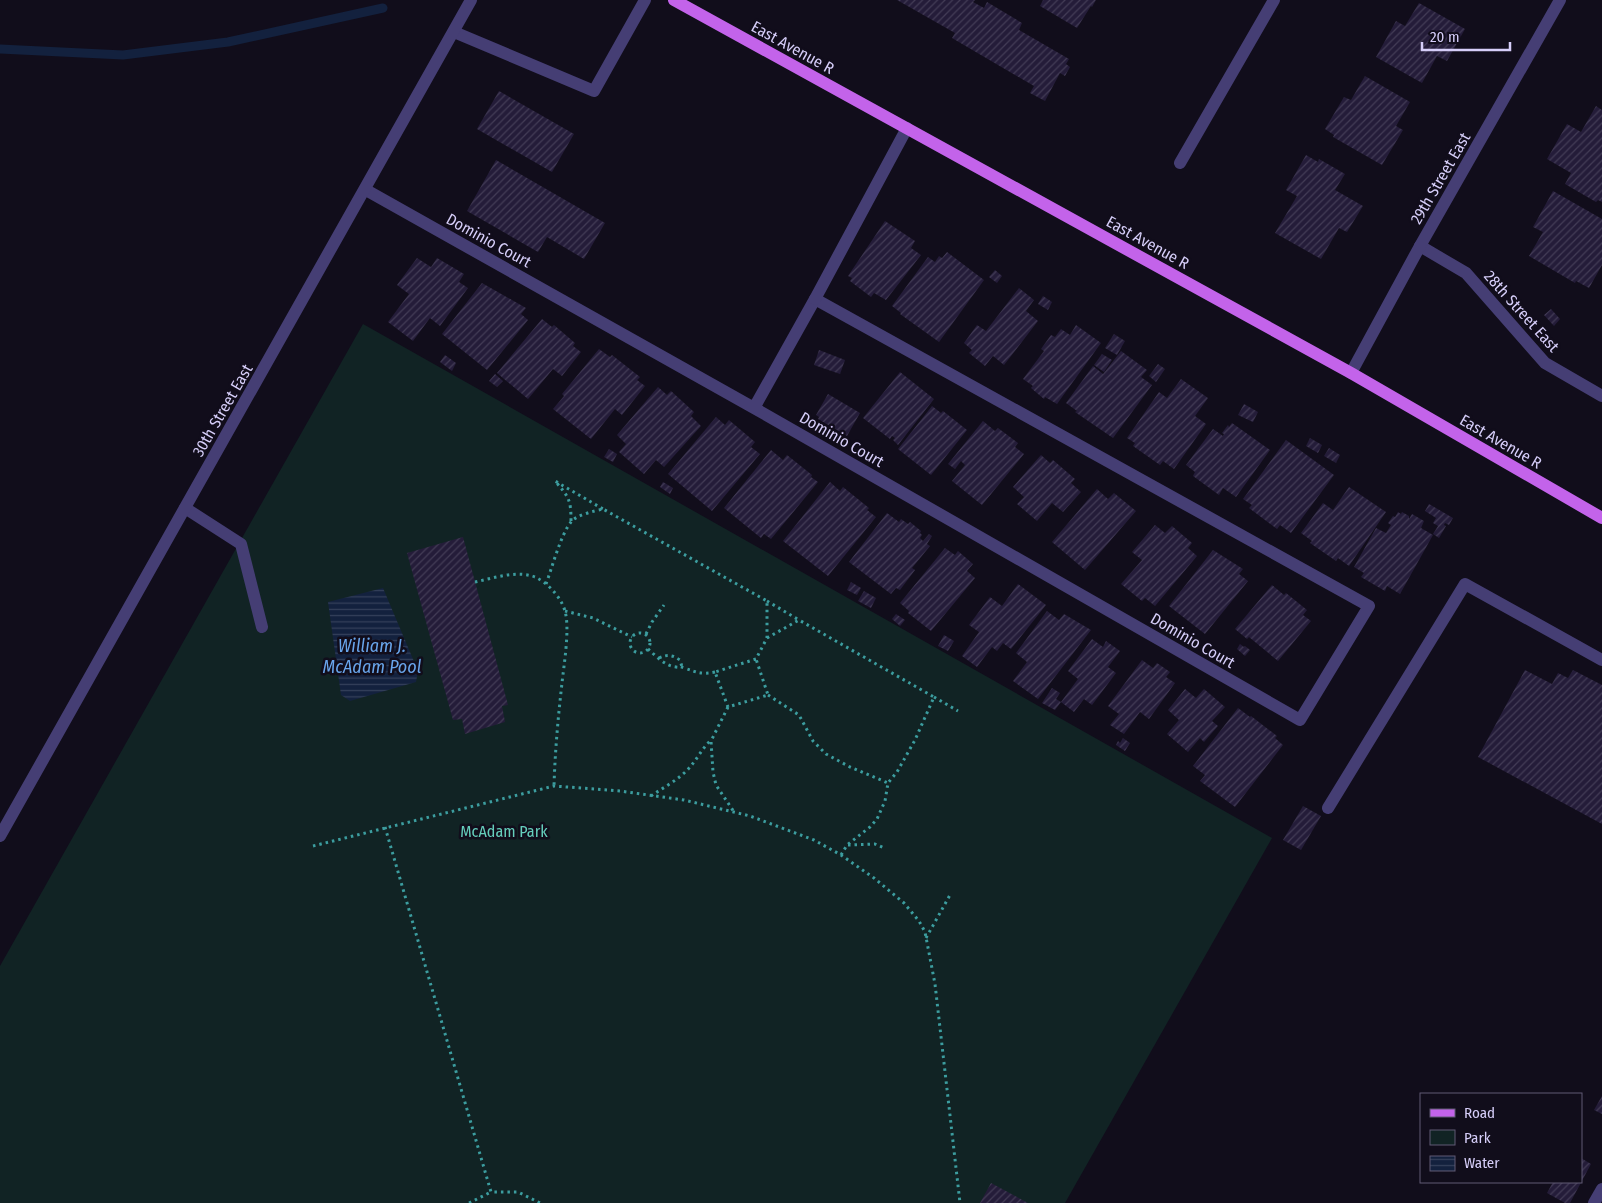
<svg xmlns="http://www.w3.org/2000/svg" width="1602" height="1203" font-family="'Fira Sans Condensed',sans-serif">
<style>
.park{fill:#112324}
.water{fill:url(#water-rules)}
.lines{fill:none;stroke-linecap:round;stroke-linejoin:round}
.stream{stroke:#13213e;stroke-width:9}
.building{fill:url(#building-hatch)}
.path{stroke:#3c9d9f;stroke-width:3;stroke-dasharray:2.5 4;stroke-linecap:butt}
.minor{stroke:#453e74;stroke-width:12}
.major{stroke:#c363ea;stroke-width:12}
.labels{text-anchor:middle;stroke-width:5;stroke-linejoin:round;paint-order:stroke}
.street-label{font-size:16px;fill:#d6cef9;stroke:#110d1b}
.park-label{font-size:16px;fill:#65cebc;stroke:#110d1b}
.water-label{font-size:18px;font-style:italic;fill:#69a5eb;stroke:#110d1b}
</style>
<defs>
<pattern id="water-rules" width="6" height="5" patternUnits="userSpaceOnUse" patternTransform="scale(1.25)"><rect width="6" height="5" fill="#13213e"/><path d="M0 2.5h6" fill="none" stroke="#35405b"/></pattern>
<pattern id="building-hatch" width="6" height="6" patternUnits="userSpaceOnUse" patternTransform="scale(1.25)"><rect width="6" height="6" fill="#241c39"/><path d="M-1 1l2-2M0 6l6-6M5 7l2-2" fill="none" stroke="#433c56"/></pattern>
</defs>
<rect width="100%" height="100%" fill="#110d1b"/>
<polygon class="park" points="363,324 1272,838 1065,1203 0,1203 0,966"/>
<polygon class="water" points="383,588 418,671 416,682 350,701 341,695 328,602"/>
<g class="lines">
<polyline class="stream" points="0,49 123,55 228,42 383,8"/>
</g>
<g class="building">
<polygon points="897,0 975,0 973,2 984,8 987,2 1022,23 1019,30 1069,59 1066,64 1070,67 1065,76 1060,73 1045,101 1030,93 1034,86 952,38 955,33"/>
<polygon points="1043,0 1096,0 1092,7 1091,6 1077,28 1040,6"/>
<polygon points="1419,3 1465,29 1447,61 1437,56 1422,83 1376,57 1396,21 1405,26"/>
<polygon points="1365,76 1410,102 1396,126 1403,130 1382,165 1333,137 1334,135 1325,129 1344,97 1351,100"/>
<polygon points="499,91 574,134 552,172 477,129"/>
<polygon points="1596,106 1602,110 1602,202 1598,200 1596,202 1565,184 1571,173 1547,159 1567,124 1581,132"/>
<polygon points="1306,155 1318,162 1319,159 1345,174 1335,190 1363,206 1347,232 1339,228 1321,259 1275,233 1297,196 1286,190"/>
<polygon points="496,160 605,223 584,259 547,237 538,252 467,211"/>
<polygon points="1553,191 1602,219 1602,265 1589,288 1576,281 1575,283 1529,256 1543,232 1533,227"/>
<polygon points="885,221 915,241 911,248 921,255 886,300 874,293 871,297 850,281 852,278 848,276"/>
<polygon points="947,252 984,280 939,342 900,314 901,313 892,306 928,257 935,262 939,256 942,258"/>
<polygon points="417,258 431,267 437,258 464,274 459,282 468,288 440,326 430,318 413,341 388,322 409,294 397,285"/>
<polygon points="995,270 1002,276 997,283 989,277"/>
<polygon points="482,283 526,308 521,314 528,320 487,370 442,334"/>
<polygon points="1019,288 1034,300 1026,311 1038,321 1004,365 993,356 985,366 969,353 972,350 964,343 977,325 986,331"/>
<polygon points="1043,296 1052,302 1048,310 1038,304"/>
<polygon points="1551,309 1560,319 1554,326 1544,315"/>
<polygon points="542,319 552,327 554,325 575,343 573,346 581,352 562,376 553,369 528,399 497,373"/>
<polygon points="1076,325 1101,343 1057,404 1045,397 1044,399 1031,388 1033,386 1023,379 1044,351 1041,349 1051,335 1055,337 1061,329 1070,335"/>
<polygon points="1114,334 1125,341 1117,355 1105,348"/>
<polygon points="599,349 610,357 612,355 640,377 637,380 645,386 622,415 615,409 591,439 553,409 564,396 562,394"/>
<polygon points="819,350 845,360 840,374 814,365"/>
<polygon points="1121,351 1147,370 1141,377 1152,385 1113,438 1075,412 1077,411 1066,403 1093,366 1103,374"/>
<polygon points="1102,354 1112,360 1104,372 1094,365"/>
<polygon points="445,355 456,363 452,371 440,362"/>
<polygon points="1158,364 1165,369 1156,382 1149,376"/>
<polygon points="900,372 934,399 898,445 893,440 895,438 892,436 890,439 863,418"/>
<polygon points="495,374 503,381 497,387 489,381"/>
<polygon points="1181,379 1208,398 1195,416 1206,424 1174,469 1163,461 1160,465 1133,446 1135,443 1127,438 1159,392 1167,398"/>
<polygon points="658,387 667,395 671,391 694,412 691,416 701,426 664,467 656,460 644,474 619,452 626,444 617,435"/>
<polygon points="828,394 860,413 847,436 818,419 819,417 816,415"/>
<polygon points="1244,404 1258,412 1253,422 1238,415"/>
<polygon points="932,406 941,413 943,411 967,430 931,475 898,449"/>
<polygon points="716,417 725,425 729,420 755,442 751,447 760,454 712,511 668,474"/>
<polygon points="983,421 995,431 998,428 1018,443 1015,447 1024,454 982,505 952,481 965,465 961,461 955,469 948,464"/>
<polygon points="1232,423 1270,450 1236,497 1223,488 1219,495 1193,476 1195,472 1186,465 1213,429 1223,436 1224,434 1222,433 1228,425 1229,427"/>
<polygon points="1310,438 1322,445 1318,453 1306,446"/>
<polygon points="1286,440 1334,475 1291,533 1280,525 1277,529 1249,508 1252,505 1243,499"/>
<polygon points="1329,448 1340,455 1336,463 1324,456"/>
<polygon points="609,449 617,454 613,462 604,457"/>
<polygon points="771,450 783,460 787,455 812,475 811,477 818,482 771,539 764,534 761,538 724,508"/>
<polygon points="1041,455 1050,463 1053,460 1075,479 1071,483 1081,492 1063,512 1052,503 1037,521 1017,504 1024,497 1013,487"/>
<polygon points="663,482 673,488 670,494 660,487"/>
<polygon points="830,482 840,491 843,487 869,508 867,510 876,517 828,576 783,541"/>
<polygon points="1349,487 1386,512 1349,566 1338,558 1336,561 1310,543 1312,541 1301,533 1323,503 1333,510"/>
<polygon points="1097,489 1108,499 1114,493 1136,511 1085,570 1052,542"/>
<polygon points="1429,504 1453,518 1449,525 1445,523 1444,525 1446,526 1439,538 1433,534 1438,526 1433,523 1436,518 1425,511"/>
<polygon points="1398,512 1401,514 1402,512 1409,516 1409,519 1412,514 1424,521 1421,528 1433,535 1400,594 1387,586 1385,591 1361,577 1364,573 1354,567 1376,528 1386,533 1391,525 1388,523 1393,516 1395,517"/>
<polygon points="887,513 899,522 901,519 908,524 910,522 921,531 920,533 922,535 920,538 923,541 929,534 932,536 927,544 930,546 912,568 915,570 900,590 896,588 891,594 849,562"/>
<polygon points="1155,525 1165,533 1172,526 1192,543 1188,548 1197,556 1155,606 1145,598 1142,601 1121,584 1142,560 1132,552"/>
<polygon points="463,537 508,705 502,706 505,722 465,734 462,719 453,720 407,553"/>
<polygon points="945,548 955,555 958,551 973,564 967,571 975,578 931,631 908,613 909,611 900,603"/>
<polygon points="1213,550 1243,569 1239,574 1248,581 1205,634 1169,606"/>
<polygon points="851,582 861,588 857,595 847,590"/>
<polygon points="1018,584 1046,605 1011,649 1003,643 997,651 992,647 977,667 962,656 979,632 969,625 990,597 1002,606"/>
<polygon points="1272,585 1284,595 1286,593 1307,610 1303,615 1311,621 1278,661 1249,637 1247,639 1235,629"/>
<polygon points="864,591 876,598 871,608 858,601"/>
<polygon points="1047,611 1059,620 1064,614 1091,630 1038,699 1013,681 1027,662 1016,653"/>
<polygon points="896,614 905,620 900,626 892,619"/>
<polygon points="944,635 954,641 948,651 938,646"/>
<polygon points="1092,639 1103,647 1106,641 1120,651 1108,667 1116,673 1092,705 1084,699 1074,712 1061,702 1078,679 1068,671"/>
<polygon points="1240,644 1244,647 1245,646 1250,650 1245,656 1237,649"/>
<polygon points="1142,660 1153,668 1157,663 1170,672 1166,677 1175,683 1149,719 1140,712 1124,734 1110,725 1119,714 1108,706"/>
<polygon points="1525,670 1552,684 1558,673 1568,678 1573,670 1602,685 1602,824 1478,757"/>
<polygon points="1052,688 1060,693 1056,699 1061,702 1055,710 1042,703"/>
<polygon points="1185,689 1196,698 1204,689 1225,707 1212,721 1218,726 1204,742 1200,738 1188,752 1167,734 1179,720 1168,710"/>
<polygon points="1238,708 1250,717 1251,716 1277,736 1275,738 1283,745 1235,807 1200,781 1205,775 1193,766"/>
<polygon points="1123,738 1130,743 1125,751 1116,745 1118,741 1120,743"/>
<polygon points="1303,806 1321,816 1301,850 1283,840"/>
<polygon points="1602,1096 1602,1114 1594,1110"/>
<polygon points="1581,1158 1591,1164 1570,1203 1565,1203 1547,1193 1553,1182 1581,1182"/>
<polygon points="991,1183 1028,1203 980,1203"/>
</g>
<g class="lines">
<g class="path">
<path d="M571,521C571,500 569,497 555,481L603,509"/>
<path d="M475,582C494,578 516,570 535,577C548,583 561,597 565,611C570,629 564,664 562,683C558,718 555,752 554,786"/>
<path d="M546,584C552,568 561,534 571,522C576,515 594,511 603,509L767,601V638L756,659L715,672L728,707L768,695L756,659"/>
<polyline points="767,601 799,620"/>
<polyline points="565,611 593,618 632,637"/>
<circle cx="640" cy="643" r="10"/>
<polyline points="646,634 652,622 664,605"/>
<polyline points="767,638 799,620 934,697 915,740 897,772 888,783 885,801 877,819 870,827 847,845 841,855"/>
<path d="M648,649C656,656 665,666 676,667C683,668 676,665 684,668C697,672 701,675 715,672"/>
<path d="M659,658C668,654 672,655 680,660L682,667"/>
<polyline points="768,695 799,715 813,741 826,754 850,767 888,783"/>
<polyline points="934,697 958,711"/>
<polyline points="728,707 711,741 713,772 716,785 734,812"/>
<path d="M651,796C664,787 680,779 690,767C697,759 702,749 710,741"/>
<polyline points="385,827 491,1192 518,1192 540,1203"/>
<polyline points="848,845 875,844 884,848"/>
<polyline points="313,846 554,786 620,791 684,800 750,816 814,840 841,855 874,878 904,903 919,921 925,932 935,984 960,1203"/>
<polyline points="926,938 950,895"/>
<polyline points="469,1203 491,1192"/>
</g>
<g class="minor">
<polyline points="454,32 594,91 645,0"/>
<polyline points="1180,163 1274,0"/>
<polyline points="366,190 754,408 1300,720 1369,606 815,299 754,408"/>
<polyline points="1420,246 1466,273 1545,363 1602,396"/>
<polyline points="815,299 907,128"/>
<polyline points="1351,373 1420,246 1560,0"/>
<polyline points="185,508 241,544 262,627"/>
<polyline points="1328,808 1465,584 1602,660"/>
<polyline points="0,836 471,0"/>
<polyline points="1594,1203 1602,1189"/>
</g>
<polyline class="major" points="674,0 1351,373 1602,518"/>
</g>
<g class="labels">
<g class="street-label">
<text transform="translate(793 47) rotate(29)" y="6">East Avenue R</text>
<text transform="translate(1440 178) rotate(-60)" y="6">29th Street East</text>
<text transform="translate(489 240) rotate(29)" y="6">Dominio Court</text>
<text transform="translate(1148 242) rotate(29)" y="6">East Avenue R</text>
<text transform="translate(1522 311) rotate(48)" y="6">28th Street East</text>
<text transform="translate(222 410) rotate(-60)" y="6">30th Street East</text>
<text transform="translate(842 439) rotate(30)" y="6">Dominio Court</text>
<text transform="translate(1501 441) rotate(30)" y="6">East Avenue R</text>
<text transform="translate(1193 640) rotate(30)" y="6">Dominio Court</text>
</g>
<g class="park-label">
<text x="504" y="837">McAdam Park</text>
</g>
<g class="water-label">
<text x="372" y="652">William J.<tspan x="372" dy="21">McAdam Pool</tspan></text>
</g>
</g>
<rect x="1420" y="1093" width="162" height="90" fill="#110d1b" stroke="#605a74"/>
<rect x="1430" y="1109" width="25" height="8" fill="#c363ea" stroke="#605a74"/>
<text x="1464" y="1118" font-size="15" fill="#d6cef9">Road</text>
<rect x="1430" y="1130" width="25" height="15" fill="#112324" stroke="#605a74"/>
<text x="1464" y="1143" font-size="15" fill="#d6cef9">Park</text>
<rect x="1430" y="1156" width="25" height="15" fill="url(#water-rules)" stroke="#605a74"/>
<text x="1464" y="1168" font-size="15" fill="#d6cef9">Water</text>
<path d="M1422 42v8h88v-8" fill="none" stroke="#d6cef9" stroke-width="2.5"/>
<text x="1430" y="42" font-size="15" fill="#d6cef9" stroke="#110d1b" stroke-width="4" paint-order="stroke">20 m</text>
</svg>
